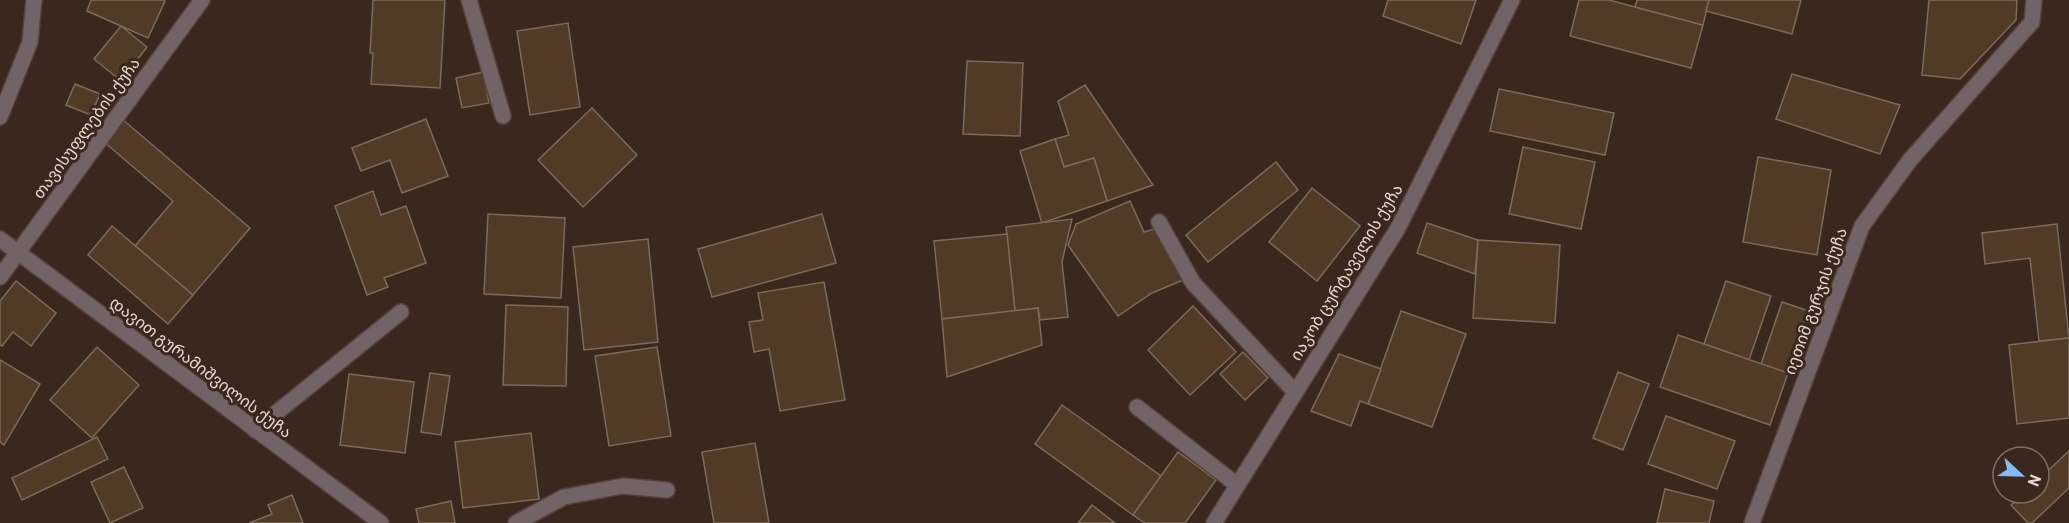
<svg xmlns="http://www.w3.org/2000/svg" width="2069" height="523" font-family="Barlow,'Noto Sans Georgian',sans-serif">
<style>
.building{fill:#513b27;stroke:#7c6a5a;stroke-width:1.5}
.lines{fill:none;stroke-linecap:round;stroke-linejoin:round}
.minor-casing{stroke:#55433a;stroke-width:18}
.minor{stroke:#726366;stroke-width:15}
.labels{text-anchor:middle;stroke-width:6;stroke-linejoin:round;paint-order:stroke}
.street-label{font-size:16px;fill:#e5d8d1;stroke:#3a271d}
</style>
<rect width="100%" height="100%" fill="#3a271d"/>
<g class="building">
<polygon points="91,0 163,0 165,1 148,38 87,11"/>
<polygon points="373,0 445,0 440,88 371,84 373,53 370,53"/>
<polygon points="1388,0 1476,0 1461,44 1383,16"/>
<polygon points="1579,0 1609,0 1703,25 1691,68 1570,36"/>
<polygon points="1637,0 1709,0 1703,25 1635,7"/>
<polygon points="1709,0 1801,0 1792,34 1706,11"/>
<polygon points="1929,0 2017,0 2016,20 1960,79 1922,75"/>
<polygon points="568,23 580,107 530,115 517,31"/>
<polygon points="121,26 147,47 121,81 94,59"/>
<polygon points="967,61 1023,63 1020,136 963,134"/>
<polygon points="483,72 489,103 462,108 456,78"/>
<polygon points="1792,74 1900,105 1880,154 1776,119"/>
<polygon points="75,84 100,94 91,115 66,105"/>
<polygon points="1085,85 1153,185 1107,201 1094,158 1064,167 1055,139 1069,135 1058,101"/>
<polygon points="1499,89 1614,113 1605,155 1490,131"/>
<polygon points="592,108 637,155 583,207 538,160"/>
<polygon points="122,119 250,228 193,295 135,246 173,201 103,141"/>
<polygon points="426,119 448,176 402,193 390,160 361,171 352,148"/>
<polygon points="1055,139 1064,167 1094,158 1107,201 1042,223 1020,151"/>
<polygon points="1523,147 1595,162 1581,229 1509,214"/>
<polygon points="1758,157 1831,170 1817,255 1743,242"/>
<polygon points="1276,162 1298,190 1208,262 1186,235"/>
<polygon points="1312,188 1360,226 1317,281 1269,242"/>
<polygon points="373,191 381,215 406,206 426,263 384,278 388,287 367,295 335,206"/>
<polygon points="1130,201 1144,232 1154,229 1188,278 1152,293 1118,316 1068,245 1076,224"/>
<polygon points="488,214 565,218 561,298 484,294"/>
<polygon points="822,214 836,263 712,297 698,249"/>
<polygon points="1072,219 1062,262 1068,317 1040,320 1038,308 1015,311 1006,227"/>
<polygon points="1427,223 1478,240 1475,274 1417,253"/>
<polygon points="2057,224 2069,338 2039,341 2030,258 1985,264 1982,233"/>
<polygon points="112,226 193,295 168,324 88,255"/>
<polygon points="1007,234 1015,311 942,319 934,241"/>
<polygon points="648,239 658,342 584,350 573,247"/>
<polygon points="1478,240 1560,245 1555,323 1473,318"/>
<polygon points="16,281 56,313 31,346 13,332 2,346 0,345 0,301"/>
<polygon points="1726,281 1771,296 1749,360 1704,344"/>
<polygon points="824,282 845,400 780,411 769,349 754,352 749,322 763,320 758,293"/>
<polygon points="1782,302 1809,311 1788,373 1761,364"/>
<polygon points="506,305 568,307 566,386 503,385"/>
<polygon points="1193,306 1236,352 1190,395 1148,350"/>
<polygon points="1038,308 1042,345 947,377 942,319"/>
<polygon points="1401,311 1466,334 1432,427 1368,404"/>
<polygon points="1678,335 1788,373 1770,425 1660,387"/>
<polygon points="2069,338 2069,418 2017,424 2009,345"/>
<polygon points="97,347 139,385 92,438 50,400"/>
<polygon points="657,347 671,436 609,446 595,356"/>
<polygon points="1243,352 1268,378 1245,400 1220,374"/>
<polygon points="1339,354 1381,369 1368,404 1360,401 1351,426 1311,411"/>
<polygon points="0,360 40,384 4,445 0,442"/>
<polygon points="1618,372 1649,384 1623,450 1593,438"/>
<polygon points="430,373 450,376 441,435 421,432"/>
<polygon points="349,374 414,382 405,453 340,445"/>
<polygon points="1062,405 1161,476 1133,515 1035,444"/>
<polygon points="1666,416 1735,441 1717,489 1648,464"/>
<polygon points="531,433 539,499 463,508 455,442"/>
<polygon points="97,437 108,459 22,500 12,478"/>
<polygon points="755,443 769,523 714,523 702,452"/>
<polygon points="2069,451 2069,488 2032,523 2028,523 2011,505 2024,493 2039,493 2039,479"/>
<polygon points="1178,452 1216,480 1185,523 1145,523 1133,515"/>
<polygon points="124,467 143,508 110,523 91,482"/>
<polygon points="1665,489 1714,501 1709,523 1657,523"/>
<polygon points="292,495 303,523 249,523 272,514 268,505"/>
<polygon points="451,501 455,523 419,523 416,509"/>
<polygon points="1092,505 1115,523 1078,523"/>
</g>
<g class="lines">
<defs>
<g id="minor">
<polyline points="469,0 503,116"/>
<polyline points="0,117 30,42 34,0"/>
<polyline points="1159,222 1193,283 1295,392"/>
<polyline points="0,239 381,523"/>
<polyline points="0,277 202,0"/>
<polyline points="1137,407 1237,485"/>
<polyline points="255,430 401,312"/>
<polyline points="516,523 564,497 623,486 667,490"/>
<polyline points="1214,523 1398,228 1512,0"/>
<polyline points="1752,523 1862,226 1910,160 2032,22 2034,0"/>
</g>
</defs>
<use href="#minor" class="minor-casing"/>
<use href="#minor" class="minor"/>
</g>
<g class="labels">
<g class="street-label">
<text transform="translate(86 128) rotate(-54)" y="6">თავისუფლების ქუჩა</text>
<text transform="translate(1346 272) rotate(-59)" y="6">იაკობ ცურტაველის ქუჩა</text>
<text transform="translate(1815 301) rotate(-70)" y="6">იეთიმ გურჯის ქუჩა</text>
<text transform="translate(201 367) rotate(37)" y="6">დავით გურამიშვილის ქუჩა</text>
</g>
</g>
<g transform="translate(2021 475) rotate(112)"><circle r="28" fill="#3a271d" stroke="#7e6e65" stroke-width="1.5"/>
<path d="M0-4.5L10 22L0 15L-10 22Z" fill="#80bdfa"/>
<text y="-9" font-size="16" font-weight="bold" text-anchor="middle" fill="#e5d8d1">N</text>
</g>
</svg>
